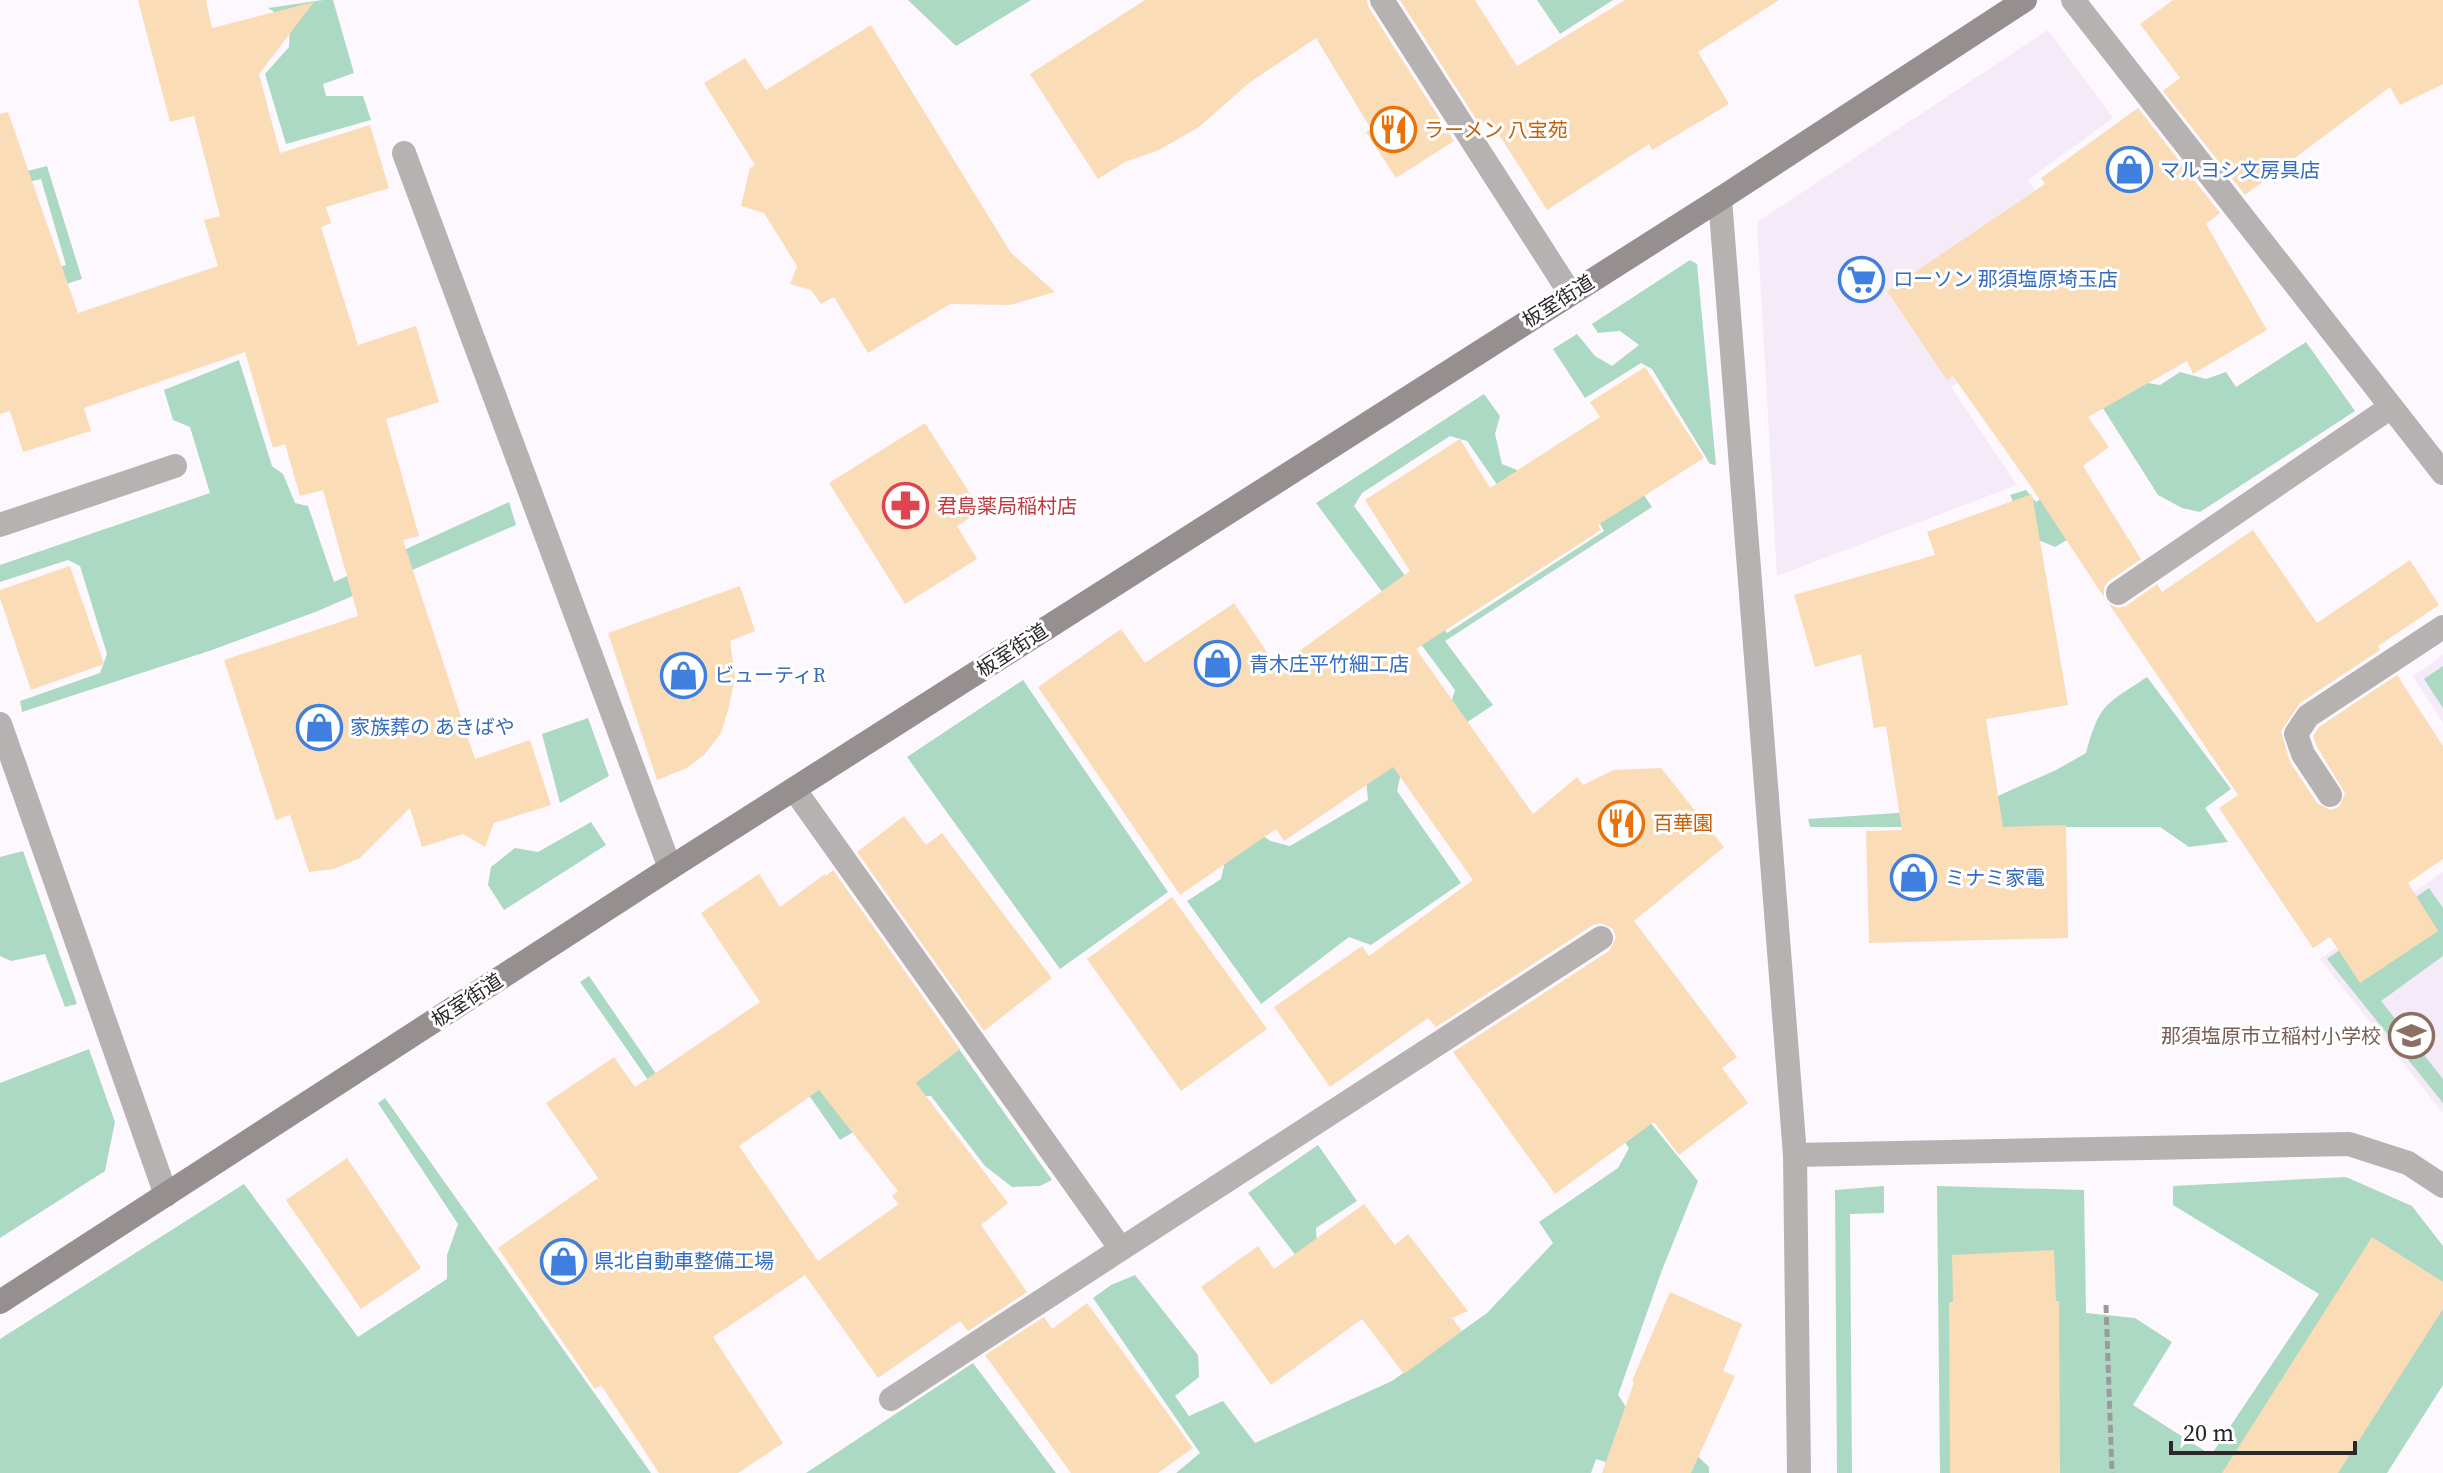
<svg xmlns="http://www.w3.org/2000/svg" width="2443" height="1473" font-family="'Source Serif 4','Noto Sans JP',serif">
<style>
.built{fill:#f5eaf7}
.green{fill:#acd9c4}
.building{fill:#fadcb7;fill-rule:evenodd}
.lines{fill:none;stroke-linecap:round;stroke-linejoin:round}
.path{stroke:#9d9a9e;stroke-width:5;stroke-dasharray:8 4;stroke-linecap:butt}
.lane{stroke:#b6b2b2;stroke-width:24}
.street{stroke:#b6b2b2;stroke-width:24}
.secondary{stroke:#958f8f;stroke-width:24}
.labels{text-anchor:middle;stroke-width:6;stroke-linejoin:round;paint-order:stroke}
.food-label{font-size:20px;fill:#c56008;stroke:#fff;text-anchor:start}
.shop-label{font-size:20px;fill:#366cbe;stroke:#fff;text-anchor:start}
.street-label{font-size:20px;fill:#2a282b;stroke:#fff}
.health-label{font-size:20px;fill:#be3a42;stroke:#fff;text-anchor:start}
.education-label{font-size:20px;fill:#785e54;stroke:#fff;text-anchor:end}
</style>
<rect width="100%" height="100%" fill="#fdf8fe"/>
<g class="built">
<polygon points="2048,30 2113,118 2028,180 2101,287 1951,387 2017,485 1777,576 1757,222"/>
<polygon points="2443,655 2443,723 2413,676"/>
<polygon points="2443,872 2443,1113 2320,959"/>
</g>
<g class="green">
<polygon points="323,0 333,0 354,73 323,84 326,96 363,96 371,120 286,144 265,74 289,47 290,22 268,8"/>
<polygon points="908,0 1031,0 956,46"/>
<polygon points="1537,0 1613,0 1560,34"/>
<polygon points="47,166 82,279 0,305 16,280 66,265 41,179 0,189 0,178"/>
<polygon points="1690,260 1697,264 1716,465 1710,464 1652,369 1641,363 1585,398 1553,349 1577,334 1595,356 1612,366 1639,345 1620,331 1598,333 1592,324"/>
<polygon points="2306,342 2355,411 2200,512 2182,508 2158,495 2092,391 2142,382 2160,385 2180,372 2206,379 2226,372 2236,387"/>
<polygon points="239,360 272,466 283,474 295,503 308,506 334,582 509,502 516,525 318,611 212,650 22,712 20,701 100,673 107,654 80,566 68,560 0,582 0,565 210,493 190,427 173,420 164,390"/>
<polygon points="1484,394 1500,416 1495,434 1502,464 1530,475 1505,496 1467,441 1450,436 1362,493 1354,506 1447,633 1604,531 1581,489 1622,462 1652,507 1445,641 1493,705 1403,765 1397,791 1461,883 1371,945 1349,937 1261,1004 1187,901 1221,879 1228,848 1253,830 1271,841 1290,846 1368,800 1365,768 1449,709 1455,690 1316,503"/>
<polygon points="2082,473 2108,516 2055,547 2029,536 2010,495 2026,490 2036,502"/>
<polygon points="2443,666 2443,708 2424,679"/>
<path d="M2147,677L2231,789L2205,808L2228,842L2189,847L2160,827H1810L1808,819L1971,808L2056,770L2086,753C2100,703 2105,705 2147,677Z"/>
<polygon points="1023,680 1168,892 1060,969 907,757"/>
<polygon points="588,718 609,776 560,803 542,734"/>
<polygon points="591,822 606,845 504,910 488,885 491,867 515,848 538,852"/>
<polygon points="23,851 77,1004 65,1007 45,954 11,961 0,956 0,857"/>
<polygon points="2429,888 2443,908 2443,956 2381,1001 2443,1079 2443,1103 2327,959"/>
<polygon points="881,939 1052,1180 1040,1186 1012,1187 985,1166 931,1096 913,1096 840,1140 804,1088"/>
<polygon points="589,976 729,1180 664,1103 580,982"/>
<polygon points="1566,1019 1698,1181 1662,1270 1618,1395 1636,1422 1681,1440 1709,1467 1709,1473 1641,1473 1596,1459 1591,1473 1176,1473 1200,1453 1093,1298 1111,1285 1135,1275 1198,1355 1199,1377 1175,1396 1189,1416 1223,1401 1255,1443 1392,1381 1487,1313 1553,1243 1539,1222 1618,1168 1629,1148 1546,1032"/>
<polygon points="89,1049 115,1122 105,1171 0,1238 0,1083"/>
<polygon points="385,1098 651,1473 0,1473 0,1339 244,1184 358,1337 447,1279 447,1255 458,1224 378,1103"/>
<polygon points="1318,1145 1357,1201 1316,1228 1319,1286 1248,1193"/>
<polygon points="2346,1177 2412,1206 2443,1246 2443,1385 2387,1473 1940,1473 1937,1186 2084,1190 2086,1313 2135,1318 2172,1342 2133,1405 2211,1455 2319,1294 2173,1205 2173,1186"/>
<polygon points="1884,1186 1884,1213 1850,1214 1852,1473 1837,1473 1835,1190"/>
<polygon points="973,1363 1056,1473 806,1473"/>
</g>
<g class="building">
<polygon points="138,0 206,0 212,28 314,2 259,74 280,153 370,125 389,188 326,207 331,223 321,227 358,345 416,326 439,402 386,419 419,536 403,540 475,759 530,740 551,805 494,823 485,847 463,834 422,847 410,808 360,858 334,869 309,872 290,815 276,820 224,660 358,616 323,490 300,496 285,444 273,448 245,352 84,408 91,431 23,452 10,411 0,414 0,114 8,112 78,313 218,266 204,220 220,216 194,116 170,122"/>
<polygon points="1145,0 1367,0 1369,8 1454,141 1396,178 1366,132 1371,129 1316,38 1249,83 1199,127 1159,150 1125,162 1098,179 1030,74"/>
<polygon points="1400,0 1475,0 1517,66 1625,0 1779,0 1698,52 1729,104 1652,150 1649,144 1547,210 1489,119 1480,125"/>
<polygon points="2173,0 2443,0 2443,84 2400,105 2390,87 2245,195 2163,91 2180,78 2140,24"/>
<polygon points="871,25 1011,253 1055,292 1010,305 950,304 868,353 834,297 821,304 811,290 790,284 797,266 764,213 741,206 750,168 755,165 704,83 745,58 766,90"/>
<polygon points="2138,108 2220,213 2206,224 2267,330 2193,374 2187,361 2088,417 2109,447 2083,466 2141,559 2109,581 2104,587 2104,597 2030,485 1953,376 1947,380 1887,291 2045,184 2041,178"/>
<polygon points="1645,367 1704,458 1598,525 1601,530 1416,649 1533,814 1577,777 1583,785 1614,770 1661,768 1724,847 1634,921 1737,1057 1722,1068 1748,1103 1679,1155 1654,1122 1555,1194 1453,1052 1609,951 1616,938 1613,929 1601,923 1593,925 1436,1027 1428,1018 1330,1087 1274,1007 1362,946 1369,956 1473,880 1393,767 1284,841 1276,829 1180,895 1038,687 1121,629 1145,663 1234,603 1277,667 1410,571 1365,500 1460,439 1490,488 1600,417 1590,402"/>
<polygon points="925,423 981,511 957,526 977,559 905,604 829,483"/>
<polygon points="2032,494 2068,705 1986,719 2003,827 2066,825 2068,938 1869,943 1866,831 1902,830 1886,726 1874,728 1861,654 1815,667 1794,595 1935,555 1927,532"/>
<polygon points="2253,530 2317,623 2410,560 2439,605 2378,646 2380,650 2300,703 2281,731 2290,762 2317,803 2330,810 2339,807 2345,793 2317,747 2313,736 2319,727 2397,675 2443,746 2443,859 2408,883 2438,931 2360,983 2330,937 2313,948 2219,808 2238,795 2109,604 2118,608 2126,606 2157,584 2162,592"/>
<polygon points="70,566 104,664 31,690 0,598 0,590"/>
<polygon points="740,586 755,631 730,641 735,677 729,707 721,733 704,755 687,768 657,780 608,633"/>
<polygon points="904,816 926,845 942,833 1052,978 984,1031 857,852"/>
<path d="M833,870L960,1049L916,1083L1008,1203L981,1225L1027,1292L968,1331L960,1321L878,1378L805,1275L713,1337L783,1443L738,1473H659L601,1385L595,1389L498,1248L598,1178L546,1103L614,1057L635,1087L760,1002L701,913L759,874L780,907L825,874L826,876ZM819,1090L898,1191L892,1196L899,1204L818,1261L739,1146Z"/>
<polygon points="1172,897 1267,1029 1181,1091 1087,959"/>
<polygon points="347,1158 421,1268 361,1309 286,1200"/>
<polygon points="1364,1204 1395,1245 1408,1234 1468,1311 1452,1318 1462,1331 1404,1374 1362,1319 1271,1385 1201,1287 1258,1246 1274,1269"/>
<polygon points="2372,1237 2443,1282 2443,1309 2338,1473 2222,1473"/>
<polygon points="2054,1250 2056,1301 2059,1301 2060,1473 1950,1473 1949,1302 1953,1302 1952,1255"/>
<polygon points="1670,1292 1742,1324 1723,1371 1735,1376 1691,1473 1602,1473 1634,1382 1632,1381"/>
<polygon points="1087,1303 1193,1448 1158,1473 1071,1473 985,1355 1044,1317 1052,1329"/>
</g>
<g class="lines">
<polyline class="path" points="2106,1305 2112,1473"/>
<g class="lane">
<polyline points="0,525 175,466"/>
<polyline points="2118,593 2391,407"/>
<polyline points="794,789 1121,1249 1601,938"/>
<polyline points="2330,795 2303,754 2296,734 2308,716 2443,627"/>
<polyline points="891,1399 1121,1249"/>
</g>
<g class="street">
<polyline points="1382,0 1570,293"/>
<polyline points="2073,0 2443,473"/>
<polyline points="404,153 670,868"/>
<polyline points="1720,199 1795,1155 1799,1473"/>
<polyline points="0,724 166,1195"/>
<polyline points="1795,1155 2349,1144 2408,1163 2443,1186"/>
</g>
<polyline class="secondary" points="0,1302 670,868 1720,199 2025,0"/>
</g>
<defs>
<symbol id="restaurant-ring" viewBox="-11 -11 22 22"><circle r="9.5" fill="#fff" stroke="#e8710a" stroke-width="1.5"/><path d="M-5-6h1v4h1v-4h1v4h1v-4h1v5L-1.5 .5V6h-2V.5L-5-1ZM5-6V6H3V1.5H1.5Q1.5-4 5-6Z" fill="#e8710a"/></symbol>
<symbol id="shop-ring" viewBox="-11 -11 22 22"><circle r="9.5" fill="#fff" stroke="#3f7fe0" stroke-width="1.5"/><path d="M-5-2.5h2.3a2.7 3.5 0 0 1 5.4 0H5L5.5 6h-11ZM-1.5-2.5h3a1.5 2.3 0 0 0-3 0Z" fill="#3f7fe0"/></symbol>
<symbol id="supermarket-ring" viewBox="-11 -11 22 22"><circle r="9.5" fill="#fff" stroke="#3f7fe0" stroke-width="1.5"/><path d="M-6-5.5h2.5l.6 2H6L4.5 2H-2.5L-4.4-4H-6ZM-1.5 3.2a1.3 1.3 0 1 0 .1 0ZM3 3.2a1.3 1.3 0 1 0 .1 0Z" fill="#3f7fe0"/></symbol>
<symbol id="pharmacy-ring" viewBox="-11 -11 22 22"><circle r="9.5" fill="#fff" stroke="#e0444e" stroke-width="1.5"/><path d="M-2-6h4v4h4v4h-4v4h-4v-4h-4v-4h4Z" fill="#e0444e"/></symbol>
<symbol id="school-ring" viewBox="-11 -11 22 22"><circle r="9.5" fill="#fff" stroke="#8d6e63" stroke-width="1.5"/><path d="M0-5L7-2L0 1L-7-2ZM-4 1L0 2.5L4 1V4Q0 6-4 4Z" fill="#8d6e63"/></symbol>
</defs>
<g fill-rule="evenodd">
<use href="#restaurant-ring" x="1368" y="104" width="51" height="51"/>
<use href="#shop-ring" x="2104" y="144" width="51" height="51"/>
<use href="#supermarket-ring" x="1836" y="254" width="51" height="51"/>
<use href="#pharmacy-ring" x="880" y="480" width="51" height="51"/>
<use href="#shop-ring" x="1192" y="638" width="51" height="51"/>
<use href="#shop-ring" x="658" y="650" width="51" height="51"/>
<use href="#shop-ring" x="294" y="702" width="51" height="51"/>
<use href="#restaurant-ring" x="1596" y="798" width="51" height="51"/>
<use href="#shop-ring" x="1888" y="852" width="51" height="51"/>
<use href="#school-ring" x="2386" y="1010" width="51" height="51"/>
<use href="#shop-ring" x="538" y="1236" width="51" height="51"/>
</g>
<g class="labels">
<g class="food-label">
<text x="1424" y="137">ラーメン 八宝苑</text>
<text x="1653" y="830">百華園</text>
</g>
<g class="shop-label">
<text x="2160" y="177">マルヨシ文房具店</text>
<text x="1893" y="286">ローソン 那須塩原埼玉店</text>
<text x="1249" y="671">青木庄平竹細工店</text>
<text x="714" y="682">ビューティR</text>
<text x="350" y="734">家族葬の あきばや</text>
<text x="1945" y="885">ミナミ家電</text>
<text x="594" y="1268">県北自動車整備工場</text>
</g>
<g class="street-label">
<text transform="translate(1558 301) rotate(-32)" y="7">板室街道</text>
<text transform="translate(1012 650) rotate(-33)" y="7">板室街道</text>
<text transform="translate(467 1000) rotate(-33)" y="7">板室街道</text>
</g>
<g class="health-label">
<text x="937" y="513">君島薬局稲村店</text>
</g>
<g class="education-label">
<text x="2381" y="1043">那須塩原市立稲村小学校</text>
</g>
</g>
<path d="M2171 1441v12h184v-12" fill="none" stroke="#2a282b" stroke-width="4"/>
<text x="2183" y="1441" font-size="24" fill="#2a282b" stroke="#ffffff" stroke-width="6" paint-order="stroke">20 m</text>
</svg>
